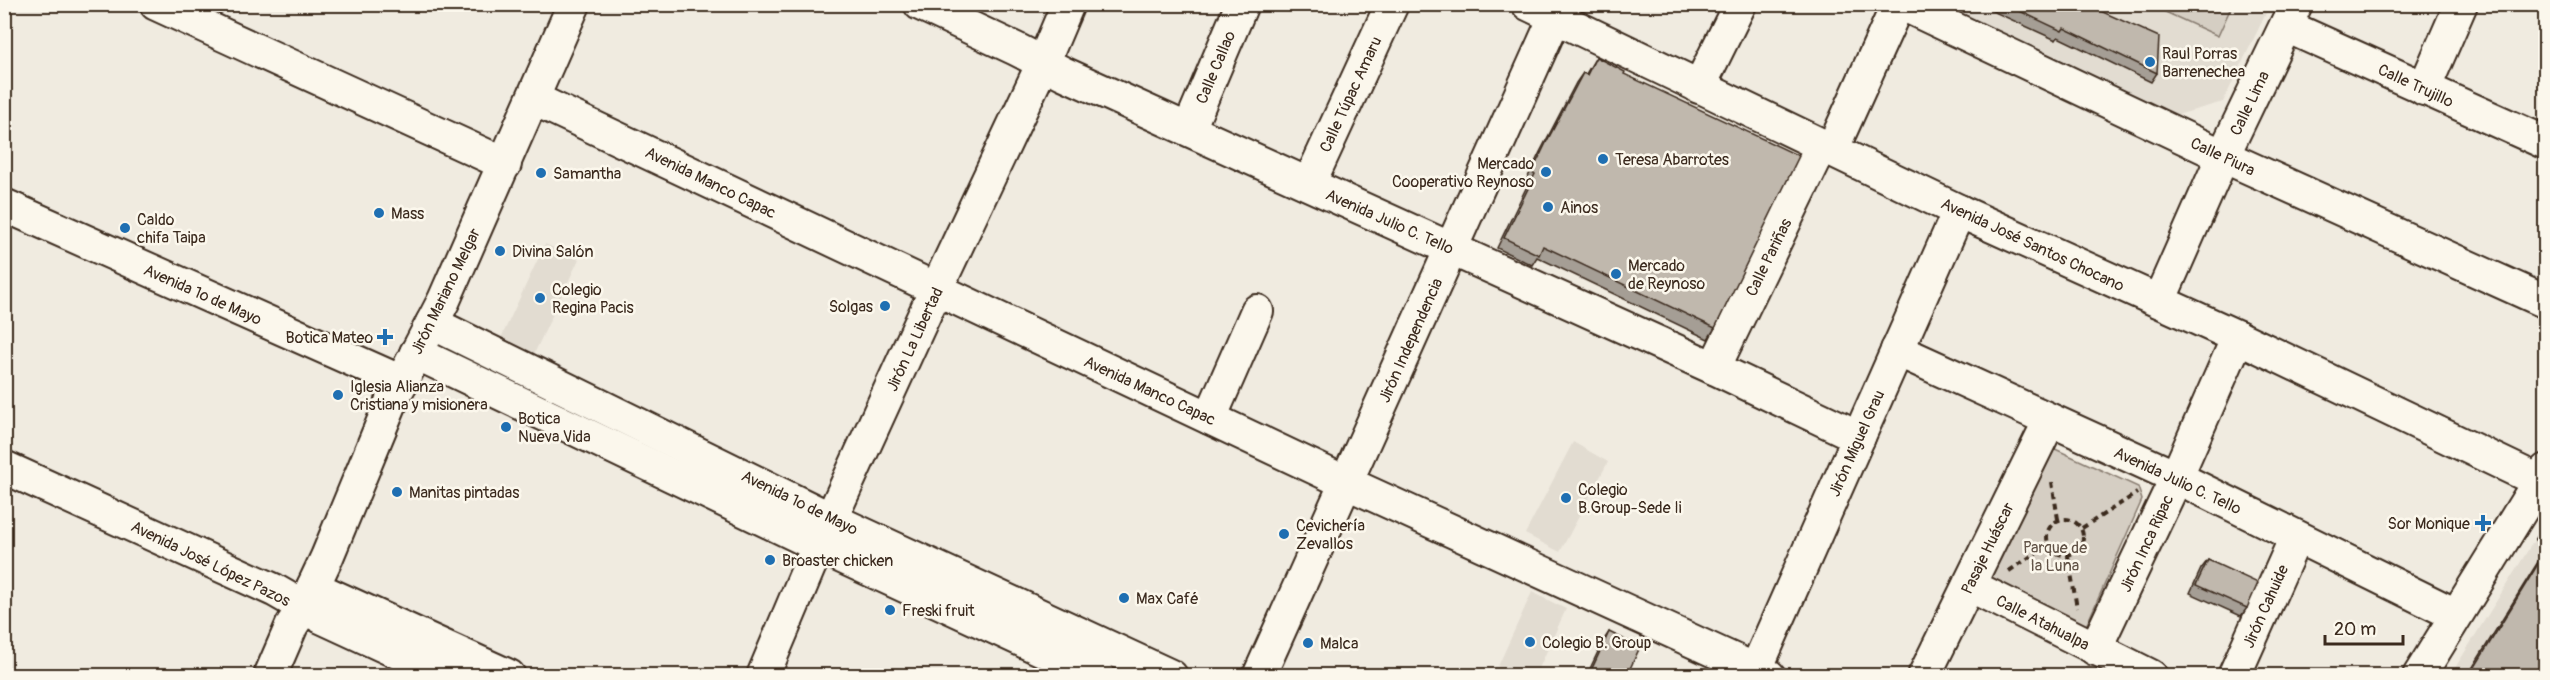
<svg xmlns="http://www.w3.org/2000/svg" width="2550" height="680" font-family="Pangolin,sans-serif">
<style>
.built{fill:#e2dcd1}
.green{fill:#d5cec3;stroke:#887c70;stroke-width:1.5}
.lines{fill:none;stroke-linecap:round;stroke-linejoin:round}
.minor-casing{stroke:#3b2a1e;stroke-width:36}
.path{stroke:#3b2a1e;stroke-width:4;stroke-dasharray:6 4.5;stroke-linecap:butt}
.minor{stroke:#fbf7ec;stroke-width:32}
.wall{fill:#a59e95;stroke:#3b2a1e;stroke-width:1.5}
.building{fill:#c0b8ad;stroke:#3b2a1e;stroke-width:1.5}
.poi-dot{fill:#1f6fb2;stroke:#fbf7ec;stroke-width:2}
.labels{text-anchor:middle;stroke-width:5;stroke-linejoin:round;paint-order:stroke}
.poi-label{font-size:16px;fill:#3b2a1e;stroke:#fbf7ec;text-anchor:start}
.street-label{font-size:16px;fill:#3b2a1e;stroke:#fbf7ec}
.park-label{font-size:16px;fill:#625347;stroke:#fbf7ec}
</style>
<rect width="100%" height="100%" fill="#f0ebe0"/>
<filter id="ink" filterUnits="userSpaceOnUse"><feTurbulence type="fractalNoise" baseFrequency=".0167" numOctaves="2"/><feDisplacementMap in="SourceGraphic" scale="12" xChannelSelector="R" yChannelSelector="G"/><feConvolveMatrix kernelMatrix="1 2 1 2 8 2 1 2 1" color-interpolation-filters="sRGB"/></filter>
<g filter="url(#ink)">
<g class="built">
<polygon points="1960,5 2270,5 2223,102 2177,115 1968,22"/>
<polygon points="545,244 579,259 534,354 501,338"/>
<polygon points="1573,442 1608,462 1560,552 1525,534"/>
<polygon points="2545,520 2545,675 2450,676 2533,542"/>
<polygon points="1532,592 1566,609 1536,675 1494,675"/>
</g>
<g class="green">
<polygon points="2150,5 2232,4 2232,5 2218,36"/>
<polygon points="2053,448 2138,487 2142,500 2086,626 1985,588 2041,453"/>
</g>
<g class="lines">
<defs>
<g id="minor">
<polyline points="156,4 505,164"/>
<polyline points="920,4 1016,49 1063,73 1714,368 1859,437"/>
<polyline points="1528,4 1959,211 2238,337 2539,481"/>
<polyline points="1902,4 2223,156 2546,302"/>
<polyline points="2286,26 2546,143"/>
<polyline points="1699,87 1740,4"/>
<polyline points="2424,89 2461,4"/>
<polyline points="534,99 1345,482 1769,676"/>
<polyline points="1189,129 1242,4"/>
<polyline points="1832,150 1898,4"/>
<polyline points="1309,184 1392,4"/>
<polyline points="4,205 402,382"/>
<polyline points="2159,301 2223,156 2296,4"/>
<polyline points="432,323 831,519 1171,676"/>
<polyline points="1897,350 2176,477 2456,615"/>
<polyline points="416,353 840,556 1099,676"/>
<polyline points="1714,368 1822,145"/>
<polyline points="1210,418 1257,311"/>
<polyline points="4,467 274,590 321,617 449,676"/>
<polyline points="1969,585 2151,676"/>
<polyline points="313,587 509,676"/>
<polyline points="2095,649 2171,489 2238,337"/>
<polyline points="270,676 292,625 303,608 327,557 392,400 444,300 574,4"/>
<polyline points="763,676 809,567 926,311 1043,63 1068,4"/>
<polyline points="1259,676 1561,4"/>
<polyline points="1753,676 1959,211"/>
<polyline points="1924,676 2050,420"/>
<polyline points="2234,676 2296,537"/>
<polyline points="2419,676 2546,470"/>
</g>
</defs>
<use href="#minor" class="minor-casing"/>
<g class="path">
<polyline points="2052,482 2058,519"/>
<circle cx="2065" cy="537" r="18"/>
<polyline points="2082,528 2137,493"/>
<polyline points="2068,556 2077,608"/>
<polyline points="2009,571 2048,545"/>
</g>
<use href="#minor" class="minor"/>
</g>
<g class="wall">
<polygon points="1993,4 2085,4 2157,73 2151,82 2058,37 2056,40 1990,10"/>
<polygon points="1596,57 1624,74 1715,328 1708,339 1537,257 1532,265 1497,248 1528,184 1525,183 1540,152 1576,83 1583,73 1586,74"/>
<polygon points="2546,523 2546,546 2535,540"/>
<polygon points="2546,549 2546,675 2468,675"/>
<polygon points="2208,560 2247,608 2241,616 2190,593 2201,569"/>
<polygon points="1609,632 1627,675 1587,675 1603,641"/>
</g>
<g class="building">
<polygon points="2005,4 2085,4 2159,37 2157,73 2064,28 2062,31"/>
<polygon points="1596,57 1625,72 1624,74 1799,156 1715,328 1543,246 1539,255 1504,238 1535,174 1532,172 1547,141 1583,73 1587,75"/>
<polygon points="2546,551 2546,675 2470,675"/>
<polygon points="2208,560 2258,583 2247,608 2196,585"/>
<polygon points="1609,632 1640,647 1627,675 1589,675"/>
</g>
</g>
<g class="poi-dot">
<circle cx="2150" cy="62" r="6"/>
<circle cx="1603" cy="159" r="6"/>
<circle cx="1546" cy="172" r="6"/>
<circle cx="541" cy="173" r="6"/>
<circle cx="1548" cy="207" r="6"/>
<circle cx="379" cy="213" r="6"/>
<circle cx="125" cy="228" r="6"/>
<circle cx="500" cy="251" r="6"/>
<circle cx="1616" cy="274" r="6"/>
<circle cx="540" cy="298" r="6"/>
<circle cx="885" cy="306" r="6"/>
<path d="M382 328h6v6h6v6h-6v6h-6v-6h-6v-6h6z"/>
<circle cx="338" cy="395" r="6"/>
<circle cx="506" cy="427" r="6"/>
<circle cx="397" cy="492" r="6"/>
<circle cx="1566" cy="498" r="6"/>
<path d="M2480 514h6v6h6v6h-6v6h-6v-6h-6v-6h6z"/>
<circle cx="1284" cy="534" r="6"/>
<circle cx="770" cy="560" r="6"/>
<circle cx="1124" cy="598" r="6"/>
<circle cx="890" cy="610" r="6"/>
<circle cx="1530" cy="642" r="6"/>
<circle cx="1308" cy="643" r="6"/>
</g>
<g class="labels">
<g class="poi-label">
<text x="2162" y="59">Raul Porras<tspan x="2162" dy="18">Barrenechea</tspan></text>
<text x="1615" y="165">Teresa Abarrotes</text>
<text x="1534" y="169" text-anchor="end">Mercado<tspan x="1534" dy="18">Cooperativo Reynoso</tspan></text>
<text x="553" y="179">Samantha</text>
<text x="1560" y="213">Ainos</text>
<text x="391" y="219">Mass</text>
<text x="137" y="225">Caldo<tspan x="137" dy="18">chifa Taipa</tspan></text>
<text x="512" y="257">Divina Salón</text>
<text x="1628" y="271">Mercado<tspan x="1628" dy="18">de Reynoso</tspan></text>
<text x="552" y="295">Colegio<tspan x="552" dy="18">Regina Pacis</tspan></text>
<text x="873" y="312" text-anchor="end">Solgas</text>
<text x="373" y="343" text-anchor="end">Botica Mateo</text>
<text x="350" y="392">Iglesia Alianza<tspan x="350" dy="18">Cristiana y misionera</tspan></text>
<text x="518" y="424">Botica<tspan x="518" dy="18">Nueva Vida</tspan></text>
<text x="1578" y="495">Colegio<tspan x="1578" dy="18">B.Group-Sede Ii</tspan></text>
<text x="409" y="498">Manitas pintadas</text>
<text x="2470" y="529" text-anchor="end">Sor Monique</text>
<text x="1296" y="531">Cevichería<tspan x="1296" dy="18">Zevallos</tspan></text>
<text x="782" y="566">Broaster chicken</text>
<text x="1136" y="604">Max Café</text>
<text x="902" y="616">Freski fruit</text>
<text x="1542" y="648">Colegio B. Group</text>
<text x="1320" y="649">Malca</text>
</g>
<g class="street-label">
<text transform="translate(1215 67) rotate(-67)" y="6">Calle Callao</text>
<text transform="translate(2416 85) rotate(25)" y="6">Calle Trujillo</text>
<text transform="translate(1350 94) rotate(-65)" y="6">Calle Túpac Amaru</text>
<text transform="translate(2249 103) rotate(-64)" y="6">Calle Lima</text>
<text transform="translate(2223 156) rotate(25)" y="6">Calle Piura</text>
<text transform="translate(711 182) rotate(26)" y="6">Avenida Manco Capac</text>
<text transform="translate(1390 221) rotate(24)" y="6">Avenida Julio C. Tello</text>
<text transform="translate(2033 244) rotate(25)" y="6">Avenida José Santos Chocano</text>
<text transform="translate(1768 257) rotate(-64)" y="6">Calle Pariñas</text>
<text transform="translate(445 291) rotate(-64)" y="6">Jirón Mariano Melgar</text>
<text transform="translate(203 294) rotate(24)" y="6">Avenida 1º de Mayo</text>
<text transform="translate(914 339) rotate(-65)" y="6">Jirón La Libertad</text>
<text transform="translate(1410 340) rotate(-66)" y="6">Jirón Independencia</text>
<text transform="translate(1150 390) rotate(25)" y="6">Avenida Manco Capac</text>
<text transform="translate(1856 443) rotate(-66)" y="6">Jirón Miguel Grau</text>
<text transform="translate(2178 480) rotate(25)" y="6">Avenida Julio C. Tello</text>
<text transform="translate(800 502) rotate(26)" y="6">Avenida 1º de Mayo</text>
<text transform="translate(2146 543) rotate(-65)" y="6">Jirón Inca Ripac</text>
<text transform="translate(1987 548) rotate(-64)" y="6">Pasaje Huáscar</text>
<text transform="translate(211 563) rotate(26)" y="6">Avenida José López Pazos</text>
<text transform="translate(2265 606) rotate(-66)" y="6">Jirón Cahuide</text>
<text transform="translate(2043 622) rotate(27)" y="6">Calle Atahualpa</text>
</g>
<g class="park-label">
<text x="2055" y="553">Parque de<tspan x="2055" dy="18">la Luna</tspan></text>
</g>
</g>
<rect width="2550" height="680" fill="none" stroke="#fbf7ec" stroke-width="24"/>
<rect x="12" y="12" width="2526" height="656" fill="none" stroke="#3b2a1e" stroke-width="2" filter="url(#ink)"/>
<path d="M2325 635v9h78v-9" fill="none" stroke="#3b2a1e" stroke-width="3"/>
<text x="2334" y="635" font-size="18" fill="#3b2a1e" stroke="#fbf7ec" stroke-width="4.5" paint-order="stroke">20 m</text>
</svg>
